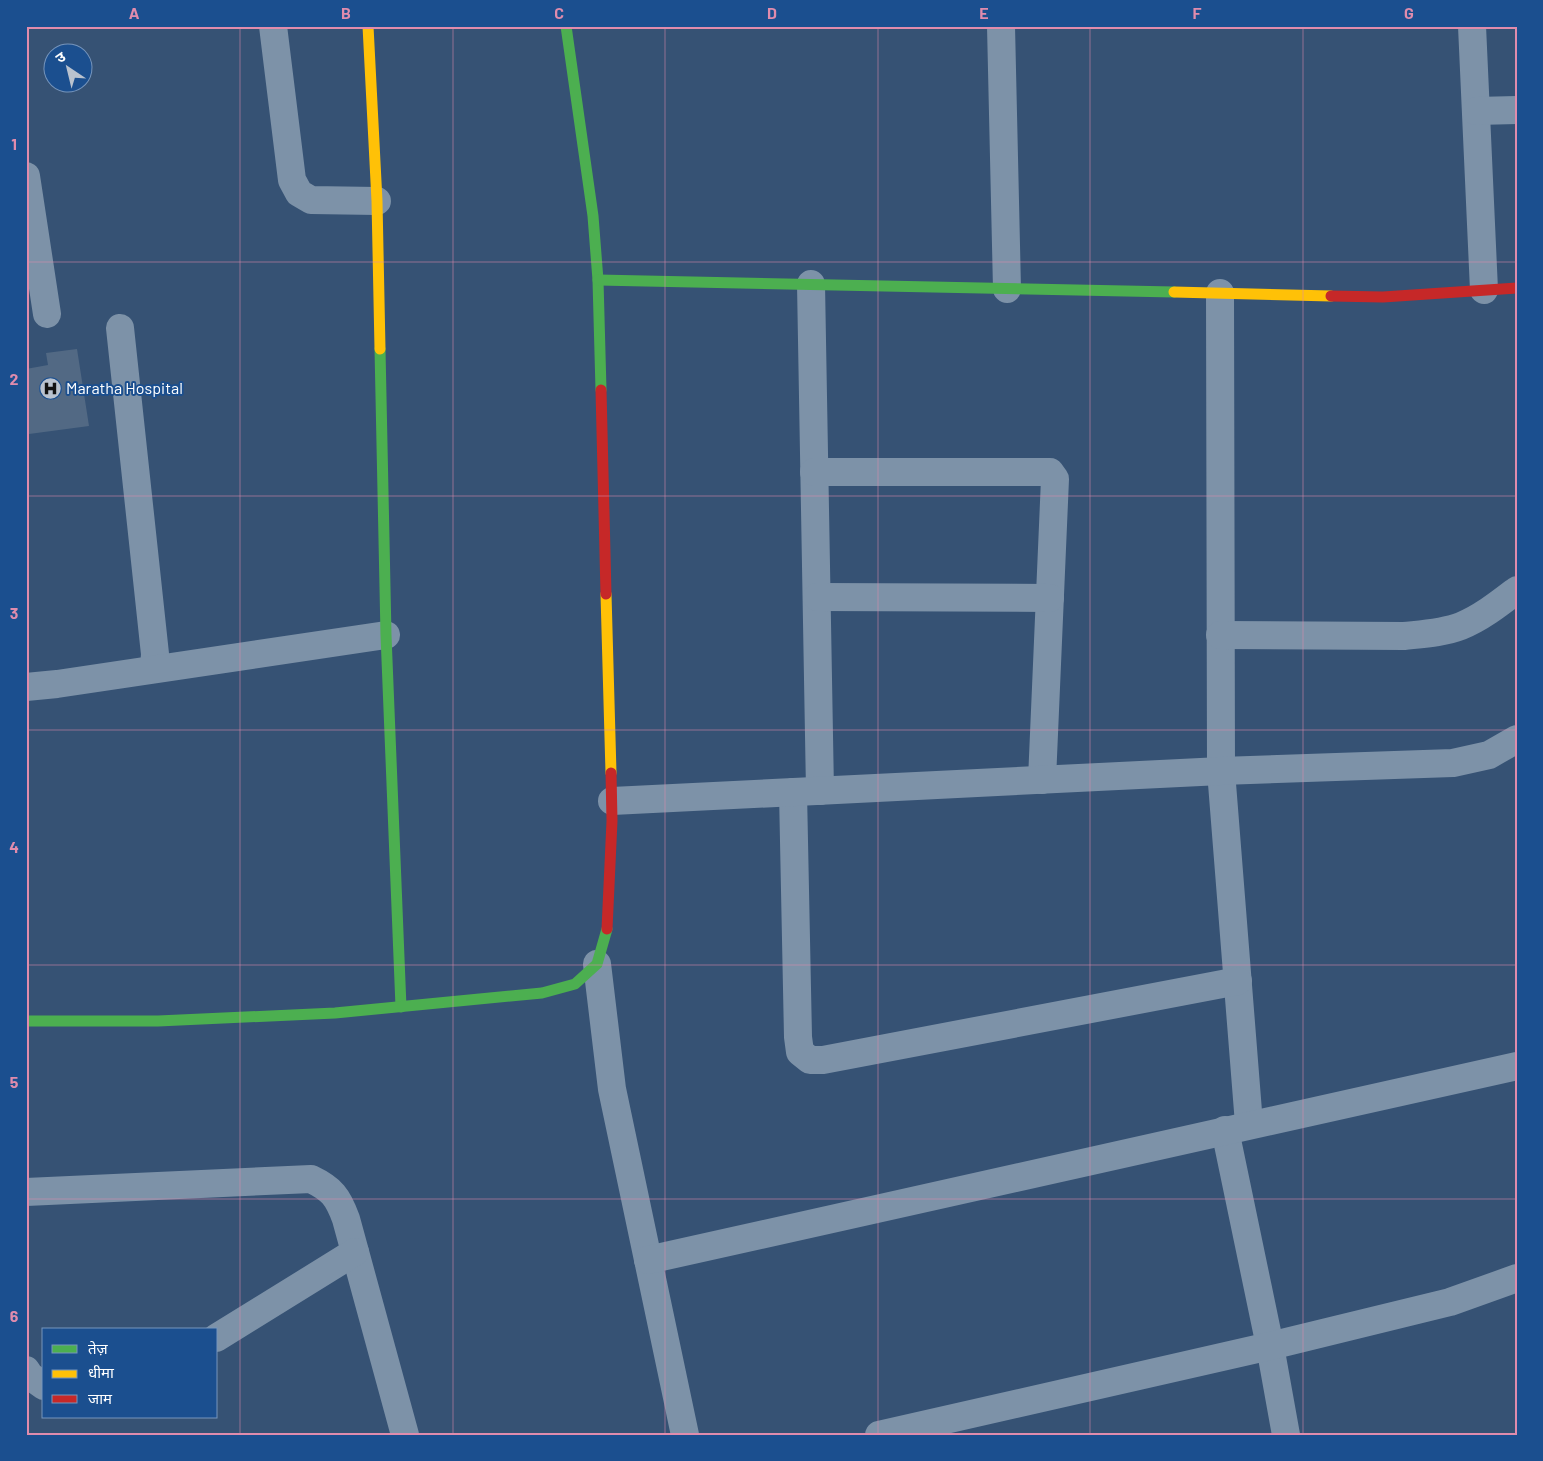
<svg xmlns="http://www.w3.org/2000/svg" width="1543" height="1461" font-family="Barlow,'Noto Sans Devanagari',sans-serif">
<style>
.building{fill:#526984}
.lines{fill:none;stroke-linecap:round;stroke-linejoin:round}
.street{stroke:#7d92a8;stroke-width:28}
.fast{stroke:#4caf50;stroke-width:11}
.slow{stroke:#ffc107;stroke-width:11}
.jam{stroke:#c62828;stroke-width:11}
.grid{fill:none;stroke:#e08cad;stroke-width:1;stroke-opacity:0.55}
.labels{text-anchor:middle;stroke-width:4;stroke-linejoin:round;paint-order:stroke}
.poi-label{font-size:16px;fill:#fff;stroke:#1b4f8f;text-anchor:start}
.neatline{fill:none;stroke:#e08cad;stroke-width:2}
.grid-label{font-size:16px;text-anchor:middle;font-weight:bold;fill:#e08cad}
</style>
<rect width="100%" height="100%" fill="#365274"/>
<polygon class="building" points="77,349 89,426 29,434 26,417 26,369 48,365 46,353"/>
<g class="lines">
<g class="street">
<polyline points="273,26 292,180 299,193 311,200 377,201"/>
<polyline points="1001,26 1007,289"/>
<polyline points="1472,26 1484,290"/>
<polyline points="1476,111 1517,110"/>
<polyline points="26,176 47,314"/>
<polyline points="811,284 820,791"/>
<polyline points="1220,293 1221,771 1249,1124"/>
<polyline points="120,328 155,654 154,669"/>
<polyline points="814,472 1050,472 1055,479 1042,780"/>
<polyline points="817,597 1050,598"/>
<path d="M1220,635L1404,636C1423,634 1443,633 1461,626C1481,618 1500,603 1517,590"/>
<polyline points="26,687 57,684 386,635"/>
<polyline points="793,792 798,1037 800,1052 810,1060 823,1060 1238,981"/>
<polyline points="612,801 1221,771 1453,763 1489,755 1517,739"/>
<polyline points="597,964 612,1089 685,1435"/>
<polyline points="1225,1130 1270,1346 1286,1435"/>
<path d="M26,1192L311,1179C332,1189 338,1197 346,1219L405,1435"/>
<polyline points="648,1260 1517,1066"/>
<polyline points="216,1338 355,1252"/>
<polyline points="26,1370 30,1376 44,1386"/>
<polyline points="879,1435 1270,1346 1450,1302 1517,1278"/>
</g>
<g class="fast">
<polyline points="566,26 593,216 598,280 601,390"/>
<polyline points="598,280 1174,292"/>
<polyline points="380,349 386,635 401,1007"/>
<polyline points="26,1021 158,1021 335,1013 542,993 575,984 597,964 607,929"/>
</g>
<g class="slow">
<polyline points="368,26 377,201 380,349"/>
<polyline points="1174,292 1331,296"/>
<polyline points="606,594 611,773"/>
</g>
<g class="jam">
<polyline points="1331,296 1383,297 1517,288"/>
<polyline points="601,390 606,594"/>
<polyline points="607,929 612,821 611,773"/>
</g>
</g>
<path class="grid" d="M240,26V1435M453,26V1435M665,26V1435M878,26V1435M1090,26V1435M1303,26V1435M26,262H1517M26,496H1517M26,730H1517M26,965H1517M26,1199H1517"/>
<defs>
<symbol id="hospital-disc" viewBox="-11 -11 22 22"><circle r="9.5" fill="#b9c2ce" stroke="#1b4f8f"/><path d="M-5-5h3v3.5h4V-5h3V5h-3V1.5h-4V5h-3Z" fill="#111"/></symbol>
</defs>
<g fill-rule="evenodd">
<use href="#hospital-disc" x="38" y="376" width="25" height="25"/>
</g>
<g class="labels">
<g class="poi-label">
<text x="66" y="394">Maratha Hospital</text>
</g>
</g>
<rect width="1543" height="1461" fill="none" stroke="#1b4f8f" stroke-width="55"/>
<rect x="42" y="1328" width="175" height="90" fill="#1b4f8f" stroke="#7695bc"/>
<rect x="52" y="1345" width="25" height="8" fill="#4caf50" stroke="#7695bc"/>
<text x="88" y="1354" font-size="15" fill="#ffffff">तेज़</text>
<rect x="52" y="1370" width="25" height="8" fill="#ffc107" stroke="#7695bc"/>
<text x="88" y="1378" font-size="15" fill="#ffffff">धीमा</text>
<rect x="52" y="1395" width="25" height="8" fill="#c62828" stroke="#7695bc"/>
<text x="88" y="1404" font-size="15" fill="#ffffff">जाम</text>
<g transform="translate(68 68) rotate(325)"><circle r="24" fill="#1b4f8f" stroke="#7695bc"/>
<path d="M0-4L9 19L0 12L-9 19Z" fill="#b9c2ce"/>
<text y="-8" font-size="14" font-weight="bold" text-anchor="middle" fill="#ffffff">उ</text>
</g>
<rect x="28" y="28" width="1488" height="1406" class="neatline"/>
<g class="grid-label">
<text x="134" y="19">A</text>
<text x="346" y="19">B</text>
<text x="559" y="19">C</text>
<text x="772" y="19">D</text>
<text x="984" y="19">E</text>
<text x="1197" y="19">F</text>
<text x="1409" y="19">G</text>
<text x="14" y="150">1</text>
<text x="14" y="385">2</text>
<text x="14" y="619">3</text>
<text x="14" y="853">4</text>
<text x="14" y="1088">5</text>
<text x="14" y="1322">6</text>
</g>
</svg>
